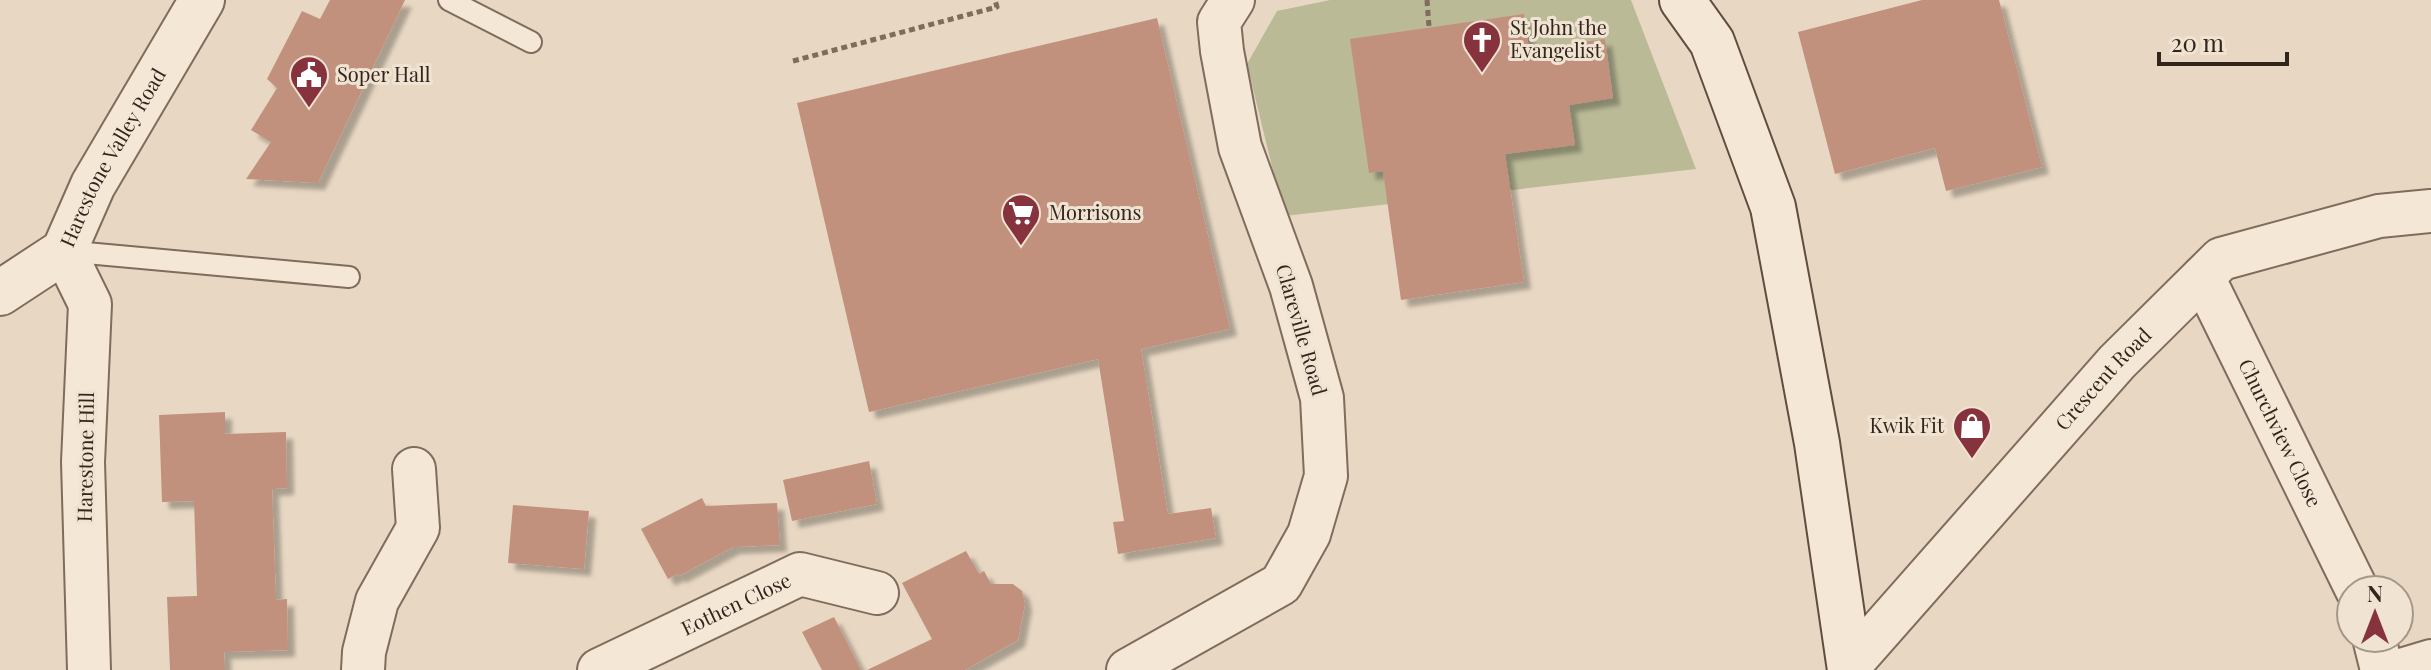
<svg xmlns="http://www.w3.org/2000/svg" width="2431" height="670" font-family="'Playfair Display',serif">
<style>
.cemetery{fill:#baba97}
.building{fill:#c1917d;filter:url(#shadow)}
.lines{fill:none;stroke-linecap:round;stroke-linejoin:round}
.service-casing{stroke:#806b5c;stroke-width:24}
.minor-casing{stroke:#806b5c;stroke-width:46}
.tertiary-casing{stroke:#806b5c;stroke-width:48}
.secondary-casing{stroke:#614c3f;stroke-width:48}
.path{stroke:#806b5c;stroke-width:5;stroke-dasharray:6 4;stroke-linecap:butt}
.service{stroke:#f4e7d5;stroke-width:20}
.minor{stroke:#f4e7d5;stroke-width:42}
.tertiary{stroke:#f4e7d5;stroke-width:44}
.secondary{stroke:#f4e7d5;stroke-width:44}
.labels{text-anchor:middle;stroke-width:6;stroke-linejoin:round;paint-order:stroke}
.poi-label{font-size:20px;fill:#31251e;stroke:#f0e3d1;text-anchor:start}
.street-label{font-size:20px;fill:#31251e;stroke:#f0e3d1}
</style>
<defs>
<filter id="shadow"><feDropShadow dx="7" dy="7" stdDeviation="2" flood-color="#0004"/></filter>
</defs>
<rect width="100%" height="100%" fill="#e8d8c3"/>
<polygon class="cemetery" points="1330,0 1631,0 1696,169 1284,216 1247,64 1277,11"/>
<g class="building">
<polygon points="330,0 405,0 318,183 246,179 271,142 251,130 277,88 267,79 302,11 320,19"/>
<polygon points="1922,0 1999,0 2042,167 1946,191 1935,148 1835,174 1798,32"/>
<polygon points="1524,14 1529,50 1605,39 1613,98 1569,105 1575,145 1505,154 1524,282 1401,300 1383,171 1369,173 1350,39"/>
<polygon points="1157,18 1230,329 1141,349 1168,514 1211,508 1216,538 1118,554 1113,522 1124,521 1098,359 869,412 797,103"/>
<polygon points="225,412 225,434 286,432 287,488 272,489 276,600 287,599 288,650 224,652 225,670 170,670 167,597 197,596 194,501 162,502 159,415"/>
<polygon points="869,461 877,504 792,521 783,480"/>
<polygon points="702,498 706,506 777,503 780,545 733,547 679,576 677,574 668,579 641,529"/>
<polygon points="513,505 589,511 584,569 508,563"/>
<polygon points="966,551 979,574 984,571 991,584 1013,584 1022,591 1025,604 1018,640 965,670 867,670 932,639 902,583"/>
<polygon points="834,617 861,670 822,670 802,632"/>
</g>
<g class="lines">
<defs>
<g id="service">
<polyline points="449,0 531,42"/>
<polyline points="64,251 349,277"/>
</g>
<g id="minor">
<polyline points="64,251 90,304 83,462 89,670"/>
<path id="s1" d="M2203,277L2357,590"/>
<polyline points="2374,638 2382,670"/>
<path id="s2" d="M1850,665L2117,362L2221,259L2379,216L2431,211"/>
<polyline points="363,670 364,652 377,601 418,528 414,469"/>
<path id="s3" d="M599,670L800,574L877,593"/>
<polyline points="1128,670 1281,584 1309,534 1326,476 1322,398 1291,286 1240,147 1222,51 1219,22 1233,0"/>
<polyline points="2401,670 2431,661"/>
</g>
<g id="tertiary">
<path id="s4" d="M0,293L64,251L93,185L202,0"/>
</g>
<polyline id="secondary" points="1682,0 1712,42 1773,207 1817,443 1850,670"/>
</defs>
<use href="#service" class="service-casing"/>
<use href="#minor" class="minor-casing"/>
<use href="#tertiary" class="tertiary-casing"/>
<use href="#secondary" class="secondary-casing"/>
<g class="path">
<polyline points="1427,0 1429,27"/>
<polyline points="793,61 997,7 995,0"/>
</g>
<use href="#service" class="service"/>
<use href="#minor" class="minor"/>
<use href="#tertiary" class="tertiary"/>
<use href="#secondary" class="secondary"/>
</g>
<defs>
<symbol id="church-pin" viewBox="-11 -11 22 30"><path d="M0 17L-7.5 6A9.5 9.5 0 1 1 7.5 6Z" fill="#87333e" stroke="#f0e3d1"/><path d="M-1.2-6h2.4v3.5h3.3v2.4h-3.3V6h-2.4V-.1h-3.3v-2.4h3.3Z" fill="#fff"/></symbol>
<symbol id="civic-pin" viewBox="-11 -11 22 30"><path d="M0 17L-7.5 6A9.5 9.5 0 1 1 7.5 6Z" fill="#87333e" stroke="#f0e3d1"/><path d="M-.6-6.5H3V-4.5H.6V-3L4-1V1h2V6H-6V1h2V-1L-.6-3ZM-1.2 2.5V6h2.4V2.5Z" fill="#fff"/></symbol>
<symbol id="supermarket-pin" viewBox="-11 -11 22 30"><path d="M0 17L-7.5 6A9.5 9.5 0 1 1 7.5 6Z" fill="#87333e" stroke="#f0e3d1"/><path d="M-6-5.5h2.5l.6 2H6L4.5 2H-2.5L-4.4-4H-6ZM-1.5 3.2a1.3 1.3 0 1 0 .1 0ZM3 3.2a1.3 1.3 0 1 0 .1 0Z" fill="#fff"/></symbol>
<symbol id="shop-pin" viewBox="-11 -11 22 30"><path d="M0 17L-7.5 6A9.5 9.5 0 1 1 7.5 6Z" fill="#87333e" stroke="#f0e3d1"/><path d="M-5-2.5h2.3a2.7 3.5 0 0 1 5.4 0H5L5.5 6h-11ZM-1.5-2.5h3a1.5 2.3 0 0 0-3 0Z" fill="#fff"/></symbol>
</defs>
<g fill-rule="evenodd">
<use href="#church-pin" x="1460" y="18" width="44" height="60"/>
<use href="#civic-pin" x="287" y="53" width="44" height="60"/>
<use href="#supermarket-pin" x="999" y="191" width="44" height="60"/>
<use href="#shop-pin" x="1950" y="404" width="44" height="60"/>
</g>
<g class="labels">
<g class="poi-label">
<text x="1510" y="35">St John the<tspan x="1510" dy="23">Evangelist</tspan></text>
<text x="337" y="82">Soper Hall</text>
<text x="1049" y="220">Morrisons</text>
<text x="1944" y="433" text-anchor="end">Kwik Fit</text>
</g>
<g class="street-label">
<text dy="7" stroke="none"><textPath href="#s4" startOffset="182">Harestone Valley Road</textPath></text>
<text transform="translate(1301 330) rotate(74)" y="7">Clareville Road</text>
<text dy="7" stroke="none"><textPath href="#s2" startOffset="382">Crescent Road</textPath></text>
<text dy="7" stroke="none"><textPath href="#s1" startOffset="174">Churchview Close</textPath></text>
<text transform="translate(86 457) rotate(-89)" y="7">Harestone Hill</text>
<text dy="7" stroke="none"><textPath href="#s3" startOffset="152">Eothen Close</textPath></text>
</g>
</g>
<g transform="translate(2375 614)"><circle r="38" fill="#f0e3d1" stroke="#a49789" stroke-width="2"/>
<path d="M0-6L14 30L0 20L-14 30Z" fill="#87333e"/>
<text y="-12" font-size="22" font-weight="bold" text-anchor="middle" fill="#31251e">N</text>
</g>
<path d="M2159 52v12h128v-12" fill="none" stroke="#31251e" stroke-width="4"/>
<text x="2171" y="52" font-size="24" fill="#31251e" stroke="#f0e3d1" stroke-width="6" paint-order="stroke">20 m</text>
</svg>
